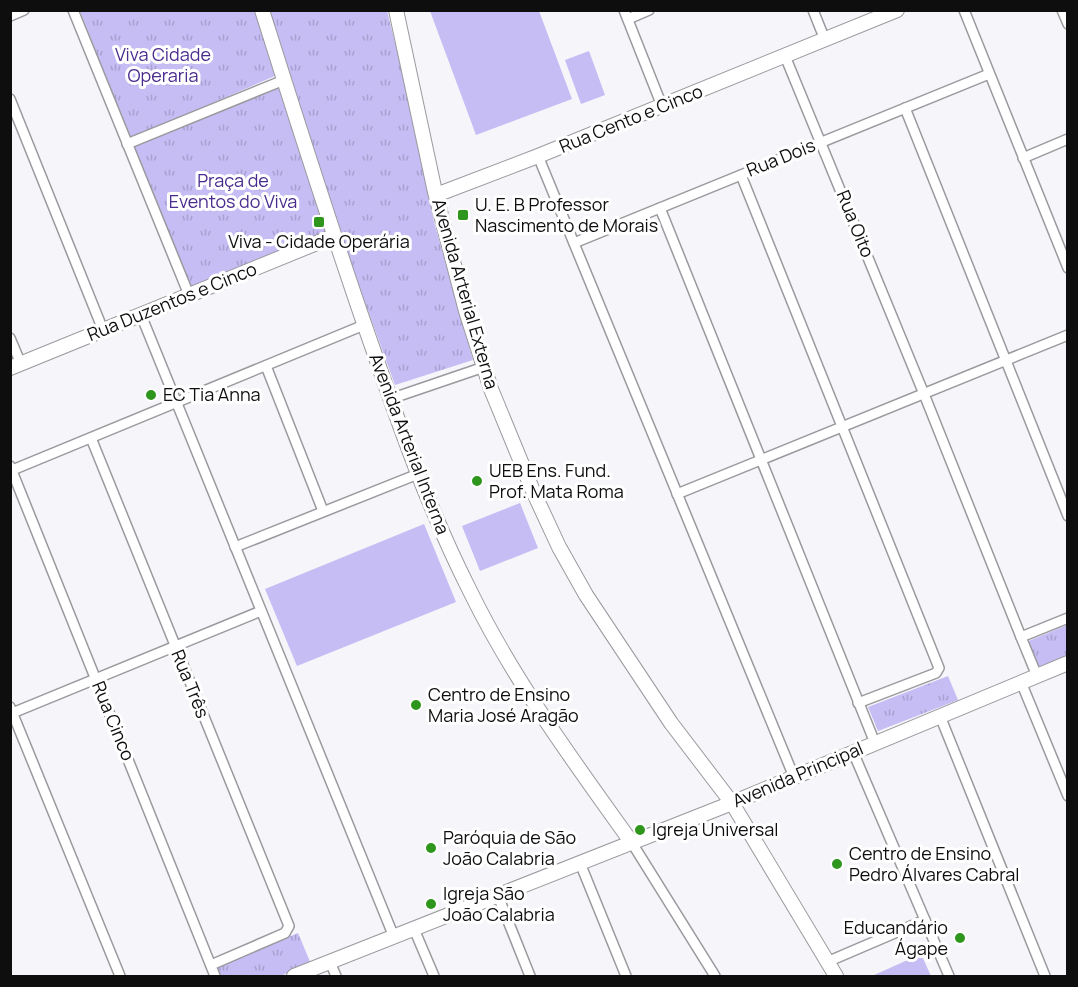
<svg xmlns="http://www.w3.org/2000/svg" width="1078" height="987" font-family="Manrope,sans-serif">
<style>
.green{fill:#c5bdf4}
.park{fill:url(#park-tufts)}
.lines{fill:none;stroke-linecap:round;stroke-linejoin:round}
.street-casing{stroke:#9a9a9e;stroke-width:12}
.secondary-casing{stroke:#9a9a9e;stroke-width:16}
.street{stroke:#fff;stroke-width:9}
.secondary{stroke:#fff;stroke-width:14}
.poi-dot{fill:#2e961d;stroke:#fff;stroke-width:2}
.labels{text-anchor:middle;stroke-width:6;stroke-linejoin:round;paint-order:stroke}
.park-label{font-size:18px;fill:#492c8e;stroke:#fff}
.street-label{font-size:18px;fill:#0e0e0f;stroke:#fff}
.poi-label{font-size:18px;fill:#0e0e0f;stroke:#fff;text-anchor:start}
</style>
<defs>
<pattern id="park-tufts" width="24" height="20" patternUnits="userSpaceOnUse" patternTransform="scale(1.5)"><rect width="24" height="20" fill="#c5bdf4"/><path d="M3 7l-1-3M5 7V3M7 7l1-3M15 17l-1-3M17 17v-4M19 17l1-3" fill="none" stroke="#a8a1d0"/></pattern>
</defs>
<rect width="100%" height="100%" fill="#f5f5fa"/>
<g class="green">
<polygon points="430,11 539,11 572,99 476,135"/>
<polygon points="589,51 605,95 581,104 565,60"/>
<polygon points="520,503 538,548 480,571 462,526"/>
<polygon points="424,524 456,602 297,666 265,589"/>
<polygon points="921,954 931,976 872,976"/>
</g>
<g class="park">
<polygon points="80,11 255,11 277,75 130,139"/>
<polygon points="269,11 387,11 403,74 434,222 473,360 395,385 340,234"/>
<polygon points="279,88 327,236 192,289 133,146"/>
<polygon points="1067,625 1067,656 1035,668 1026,642"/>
<polygon points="948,676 958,700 878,731 868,707"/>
<polygon points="298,933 311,964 280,976 221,976 217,967"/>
</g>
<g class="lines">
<defs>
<g id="street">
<polyline points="73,10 189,295"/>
<polyline points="624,10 662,106"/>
<polyline points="813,10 825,40"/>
<polyline points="964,10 1068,268"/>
<polyline points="1062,10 1068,24"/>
<polyline points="10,16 24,10"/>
<polyline points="628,19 649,10"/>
<polyline points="785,56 924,394 1021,637 1068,618"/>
<polyline points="10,99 103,330"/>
<polyline points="905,108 1068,516"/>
<polyline points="127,144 284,80"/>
<polyline points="538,156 794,777"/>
<polyline points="1023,158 1068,139"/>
<polyline points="741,175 939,668 936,673 858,703"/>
<polyline points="660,208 875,743"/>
<polyline points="574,243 989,74"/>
<polyline points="141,315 394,937"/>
<polyline points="10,338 21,364"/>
<polyline points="266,366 323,511"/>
<polyline points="390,399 484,367"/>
<polyline points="91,438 289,926 285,933 211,965"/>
<polyline points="10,466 215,976"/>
<polyline points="10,471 364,325"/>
<polyline points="677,494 1068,335"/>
<polyline points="235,547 418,474"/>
<polyline points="1021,637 1037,676"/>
<polyline points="1021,682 1068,796"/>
<polyline points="10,707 120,976"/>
<polyline points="10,714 261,611"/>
<polyline points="940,716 1045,976"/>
<polyline points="853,752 949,976"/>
<polyline points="632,843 715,976"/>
<polyline points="580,863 626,976"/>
<polyline points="498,896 530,976"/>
<polyline points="414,929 434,976"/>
<polyline points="330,962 336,976"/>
<polyline points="827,962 925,920"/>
</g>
<g id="secondary">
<path d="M262,10C298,124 334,239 374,352C402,433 431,514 470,591C514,681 574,762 632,843"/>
<polyline points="396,10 435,192 466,311 491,389 533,491 559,547 586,595 671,723 732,803 836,976"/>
<polyline points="436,195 538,156 897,10"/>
<polyline points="10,368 334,236"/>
<polyline points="294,976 732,803 1068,663"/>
</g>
</defs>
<use href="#street" class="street-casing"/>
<use href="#secondary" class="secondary-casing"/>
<use href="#street" class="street"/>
<use href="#secondary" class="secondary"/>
</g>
<g class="poi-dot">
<rect x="457" y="209" width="12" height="12" rx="3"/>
<rect x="313" y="216" width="12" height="12" rx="3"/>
<circle cx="151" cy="395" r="6"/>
<circle cx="477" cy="481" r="6"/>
<circle cx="416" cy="705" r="6"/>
<circle cx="640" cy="830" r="6"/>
<circle cx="431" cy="848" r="6"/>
<circle cx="837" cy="864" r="6"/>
<circle cx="431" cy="904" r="6"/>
<circle cx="960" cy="938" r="6"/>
</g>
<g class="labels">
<g class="park-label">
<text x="163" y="61">Viva Cidade<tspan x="163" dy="21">Operaria</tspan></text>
<text x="233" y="187">Praça de<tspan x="233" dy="21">Eventos do Viva</tspan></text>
</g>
<g class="street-label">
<text transform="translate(631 119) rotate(-22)" y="6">Rua Cento e Cinco</text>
<text transform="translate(781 158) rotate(-22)" y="6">Rua Dois</text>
<text transform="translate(855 224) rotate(68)" y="6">Rua Oito</text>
<text transform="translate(465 294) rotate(74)" y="6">Avenida Arterial Externa</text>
<text transform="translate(172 302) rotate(-22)" y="6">Rua Duzentos e Cinco</text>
<text transform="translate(409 444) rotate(69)" y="6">Avenida Arterial Interna</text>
<text transform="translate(190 684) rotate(68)" y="6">Rua Três</text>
<text transform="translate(113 721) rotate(68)" y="6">Rua Cinco</text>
<text transform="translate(798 775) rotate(-23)" y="6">Avenida Principal</text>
</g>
<g class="poi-label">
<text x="475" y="211">U. E. B Professor<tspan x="475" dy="21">Nascimento de Morais</tspan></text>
<text x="319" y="248" text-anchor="middle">Viva - Cidade Operária</text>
<text x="163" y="401">EC Tia Anna</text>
<text x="489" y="477">UEB Ens. Fund.<tspan x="489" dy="21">Prof. Mata Roma</tspan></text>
<text x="428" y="701">Centro de Ensino<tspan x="428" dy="21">Maria José Aragão</tspan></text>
<text x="652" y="836">Igreja Universal</text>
<text x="443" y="844">Paróquia de São<tspan x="443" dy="21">João Calabria</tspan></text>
<text x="849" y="860">Centro de Ensino<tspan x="849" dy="21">Pedro Álvares Cabral</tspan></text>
<text x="443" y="900">Igreja São<tspan x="443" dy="21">João Calabria</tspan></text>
<text x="948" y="934" text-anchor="end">Educandário<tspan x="948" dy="21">Ágape</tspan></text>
</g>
</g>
<rect width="1078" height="987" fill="none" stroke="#0e0e0f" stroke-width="24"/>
</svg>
